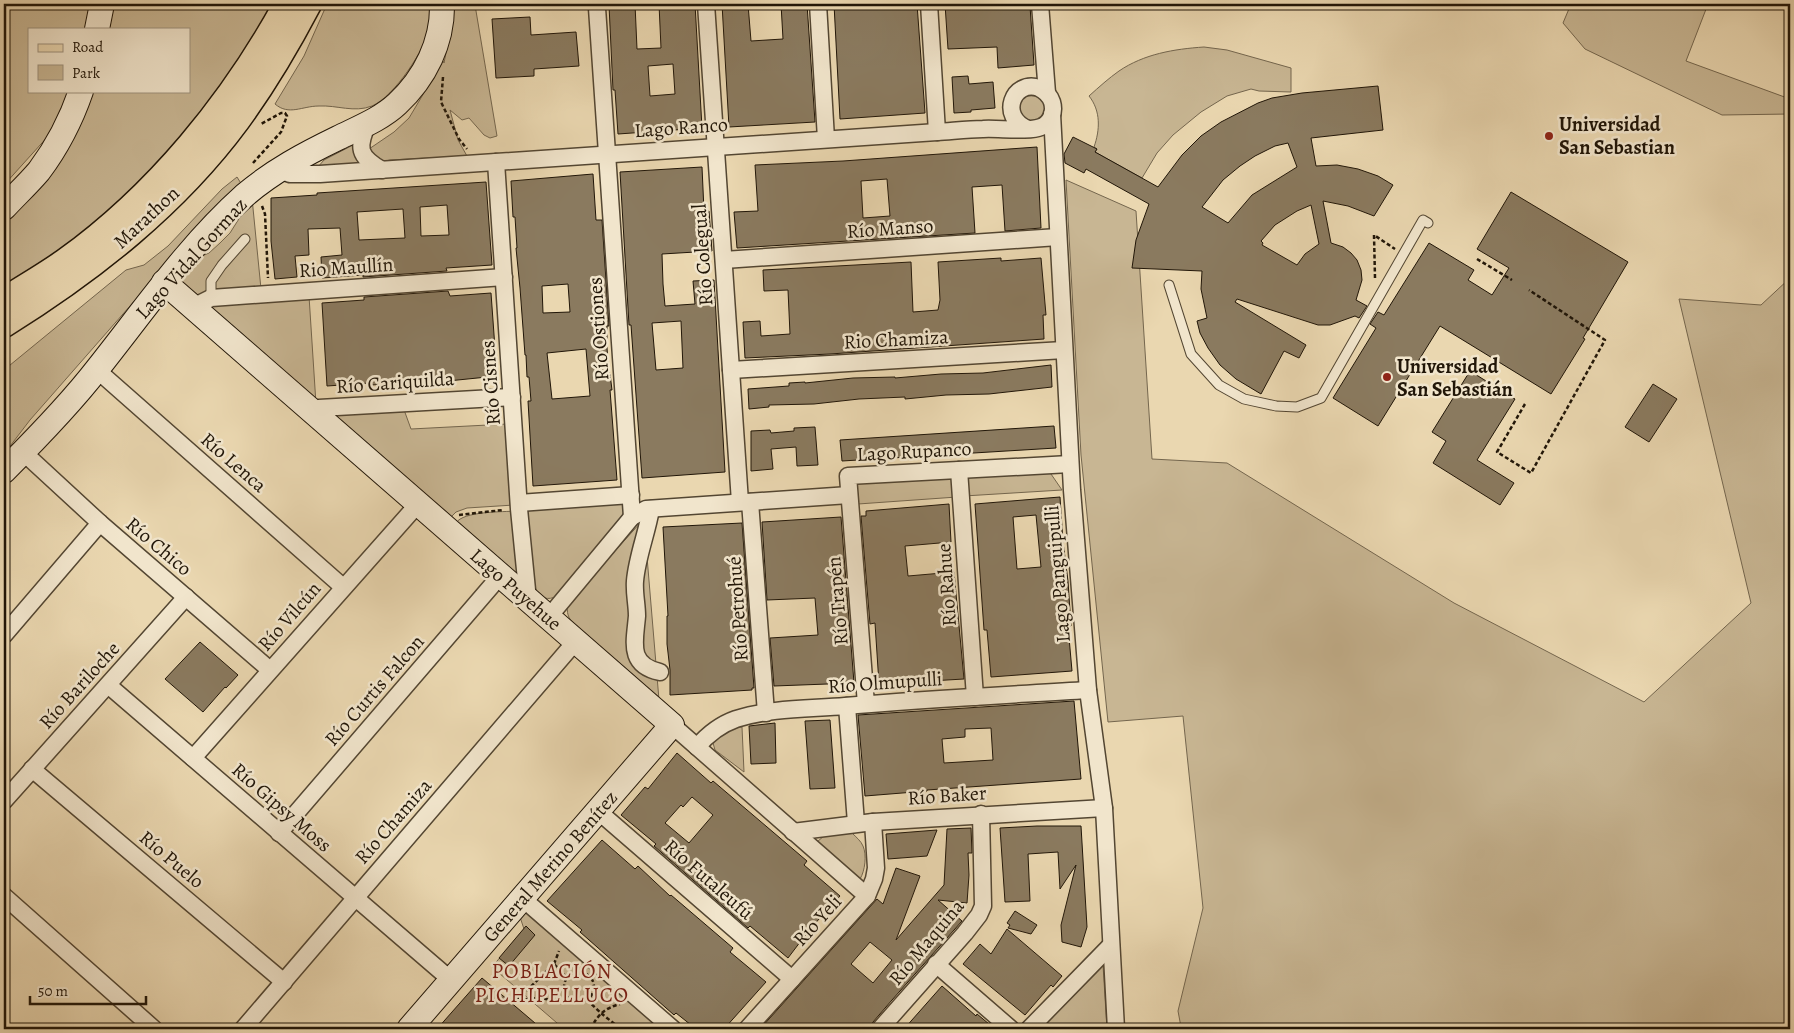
<svg xmlns="http://www.w3.org/2000/svg" width="1794" height="1033" font-family="Alegreya,serif">
<style>
.green{fill:#c8b693;stroke:#74664e}
.building{fill:#8a7a5f;stroke:#211608;fill-rule:evenodd}
.lines{fill:none;stroke-linecap:round;stroke-linejoin:round}
.lane-casing{stroke:#534632;stroke-width:11}
.street-casing{stroke:#534632;stroke-width:19}
.secondary-casing{stroke:#211608;stroke-width:26}
.primary-casing{stroke:#211608;stroke-width:29}
.path{stroke:#211608;stroke-width:2.5;stroke-dasharray:4 2.5;stroke-linecap:butt}
.lane{stroke:#f1e5cc;stroke-width:9}
.street{stroke:#f1e5cc;stroke-width:16}
.secondary{stroke:#f1e5cc;stroke-width:24}
.primary{stroke:#ead7b0;stroke-width:26}
.poi-dot{fill:#8f2418;stroke:#f1e5cc;stroke-width:2}
.labels{text-anchor:middle;stroke-width:5;stroke-linejoin:round;paint-order:stroke}
.poi-label{font-size:20px;font-weight:bold;fill:#211608;stroke:#f1e5cc;text-anchor:start}
.street-label{font-size:20px;fill:#211608;stroke:#f1e5cc}
.neighbourhood-label{font-size:21px;letter-spacing:1px;fill:#7a1f14;stroke:#f1e5cc}
</style>
<rect width="100%" height="100%" fill="#ead7b0"/>
<filter id="stains"><feTurbulence type="fractalNoise" baseFrequency=".004" numOctaves="4"/><feColorMatrix values="0 0 0 0 .2 0 0 0 0 .09 0 0 0 0 .02 0 0 0 .5 -.17"/></filter>
<radialGradient id="worn" r=".72"><stop offset=".6" stop-color="#630" stop-opacity="0"/><stop offset="1" stop-color="#630" stop-opacity=".3"/></radialGradient>
<g class="green">
<polygon points="4,4 95,4 90,29 29,29 29,91 72,91 60,123 4,185"/>
<polygon points="108,4 272,4 227,81 159,166 83,235 4,290 4,224 52,174 67,146 88,91 189,91 189,29 103,29"/>
<path d="M327,4H435C434,11 434,20 431,27C424,50 395,96 372,106C354,113 337,105 319,106C302,106 289,116 275,104L304,56Z"/>
<polygon points="454,4 477,4 475,5 497,136 490,138 484,135 469,118 462,120 450,110 458,140 467,156 390,160 377,163 369,149 394,132 409,118 443,61 444,63 446,53 446,37"/>
<polygon points="1571,4 1708,4 1686,61 1790,99 1790,114 1722,115 1585,49 1563,23"/>
<path d="M1204,47L1227,50L1291,68V92L1259,91L1251,89L1227,96L1201,112L1173,135L1157,153L1142,178L1095,152L1097,149L1094,147C1100,130 1101,111 1089,96C1099,87 1109,78 1119,71C1144,54 1174,49 1204,47Z"/>
<polygon points="1027,94 1035,94 1046,104 1045,115 1034,123 1022,119 1018,103"/>
<polygon points="355,144 361,163 317,168 324,160"/>
<polygon points="237,177 242,185 201,225 30,420 4,454 4,370 126,270 144,265 168,246 222,189"/>
<polygon points="1066,180 1136,211 1152,459 1227,463 1454,603 1644,702 1751,603 1679,299 1761,305 1790,278 1790,1029 1179,1029 1181,1027 1178,1011 1203,908 1183,716 1108,722 1081,455"/>
<polygon points="252,198 262,299 309,296 316,404 164,282 192,260 209,253 220,243 230,233"/>
<polygon points="403,407 411,429 507,424 514,505 467,508 456,512 450,518 333,417 335,413"/>
<polygon points="1047,471 1051,474 1062,490 964,496 965,474"/>
<polygon points="952,475 957,497 858,504 854,492 858,481"/>
<path d="M615,499L623,504L625,516L557,596C548,601 540,598 533,590L526,512L529,508Z"/>
<path d="M517,511L520,577L456,523C463,511 503,512 517,511Z"/>
<path d="M642,521H644L659,700L572,622C567,616 566,609 569,602Z"/>
<polygon points="742,727 744,772 715,750 713,743 714,737 730,728"/>
<path d="M852,833C856,837 861,841 863,846C867,855 865,871 860,879L817,842L825,835Z"/>
<polygon points="523,909 660,1029 564,1029 492,967 524,929 519,914"/>
<polygon points="1101,964 1103,965 1107,1029 1039,1029"/>
</g>
<g class="building">
<path d="M635,4L637,49L661,48L659,4H695L702,128L618,134L615,90H613L609,5ZM673,64L675,94L650,96L648,66Z"/>
<polygon points="722,4 748,4 751,41 783,39 781,4 807,4 815,122 729,127"/>
<polygon points="834,4 917,4 925,113 840,119"/>
<polygon points="945,4 958,4 958,9 1030,6 1034,65 998,68 997,47 948,49"/>
<polygon points="530,17 531,35 576,32 579,66 534,69 534,76 496,78 492,19"/>
<polygon points="968,76 969,84 993,82 995,108 971,110 971,112 954,113 952,77"/>
<path d="M1378,86L1383,130L1311,138L1316,166L1337,165L1358,169L1378,176L1393,185L1374,216L1348,206L1323,201L1331,243L1343,247L1351,253L1357,260L1361,270L1362,280L1356,300L1367,306L1359,318L1355,316L1330,325H1318L1237,299L1235,302L1306,345L1299,358L1284,351L1261,394L1236,379L1220,365L1208,348L1200,333L1197,321L1207,318L1201,289L1202,271L1132,268L1136,240L1149,204L1086,169L1084,173L1065,163L1064,154L1073,137L1097,149L1095,152L1158,187L1182,155L1201,136L1221,122L1258,103L1272,98L1302,93ZM1288,143L1297,167L1252,195L1228,223L1202,207L1223,180L1240,166L1255,156L1275,146ZM1311,205L1319,244L1305,254L1297,265L1262,245L1263,243L1261,241L1275,225L1297,211Z"/>
<path d="M1037,147L1041,228L1005,231L1002,185L972,187L975,233L737,248L734,212L758,211L755,165L843,161ZM887,179L890,216L863,218L861,181Z"/>
<path d="M702,167L704,211H709L712,251L662,254L663,284L665,306L695,304L693,281L714,280L725,472L642,478L631,325H629L620,172ZM681,321L683,368L656,370L652,323Z"/>
<path d="M593,174L596,220H602L609,326H607V348L609,374H610L612,390H610L617,480L533,486L528,401H531L529,377H527L526,355H525L520,288L516,248H517L515,217H513L511,181ZM568,284L570,312L543,313L542,286ZM586,349L590,396L552,399L547,353Z"/>
<path d="M486,182L492,265L446,268L447,271L363,277V275L322,278L321,257L342,255L340,228L308,229L309,255L295,256L297,277L275,279L271,241V198L317,195V193ZM447,205L449,235L421,236L420,207ZM403,209L405,238L359,240L357,212Z"/>
<polygon points="1511,192 1628,262 1583,338 1585,339 1551,394 1440,326 1378,426 1333,398 1376,328 1370,324 1378,312 1384,315 1429,243 1474,270 1468,280 1492,295 1509,268 1477,249"/>
<polygon points="1001,258 1001,261 1041,258 1046,315 1043,315 1044,339 830,354 745,358 743,322 760,321 761,336 790,334 788,290 764,291 763,270 911,262 913,312 938,310 940,300 938,262"/>
<polygon points="448,291 450,296 491,293 497,376 438,382 370,385 370,383 327,386 322,303 364,300 364,297"/>
<polygon points="1051,365 1052,387 989,394 946,395 905,399 905,397 859,399 814,404 769,405 769,407 749,409 748,389 789,386 789,383 805,382 805,383 853,378 895,377 895,378 941,374 983,373"/>
<polygon points="1470,371 1515,399 1477,460 1514,483 1500,505 1433,463 1446,441 1432,432"/>
<polygon points="1653,384 1677,399 1649,442 1625,427"/>
<polygon points="1054,426 1056,448 842,461 840,440"/>
<polygon points="815,427 818,465 797,466 796,447 771,449 773,469 751,471 751,431 770,430 771,433 794,431 794,428"/>
<path d="M1060,497L1063,542L1068,581L1071,626H1068L1072,671L991,677L987,630H984L975,504ZM1036,515L1041,567L1017,569L1013,517Z"/>
<polygon points="949,504 951,542 905,546 908,576 954,572 964,679 879,684 875,623 870,624 861,516 866,516 866,511"/>
<polygon points="841,517 854,683 774,686 770,638 818,635 815,598 767,600 762,522"/>
<polygon points="742,523 754,688 752,688 752,690 670,695 670,670 667,644 667,616 668,616 663,527"/>
<polygon points="200,642 238,675 226,688 225,687 203,712 165,679"/>
<path d="M1074,701L1081,779L927,790V791L865,796L858,715ZM991,728L993,760L944,763L942,739L965,737V729Z"/>
<polygon points="830,720 835,788 810,789 805,721"/>
<polygon points="775,723 776,763 751,764 749,726"/>
<path d="M677,753L711,783L713,781L780,838L807,861L804,865L840,896L810,929L788,958L750,926L748,928L654,846L656,844L621,815L645,787L648,789ZM692,797L713,815L689,843L665,823L681,805L683,807Z"/>
<polygon points="1037,826 1081,826 1087,927 1081,947 1062,942 1061,925 1076,865 1060,889 1058,852 1028,854 1030,901 1005,902 1000,828"/>
<path d="M971,828L972,853H968L969,875L967,903L938,900L962,921L892,1000L873,1022L869,1029H760L877,899L883,904L896,868L920,876L896,940L944,885L947,829ZM870,942L892,960L873,983L851,964Z"/>
<polygon points="937,830 927,856 888,859 886,834"/>
<polygon points="602,840 635,869 638,866 670,896 671,895 733,948 730,952 766,982 724,1029 696,1029 676,1013 674,1015 580,932 582,930 547,901"/>
<polygon points="1015,911 1037,925 1031,934 1008,928 1010,925 1007,923"/>
<polygon points="526,926 535,935 509,966 499,958"/>
<polygon points="1007,929 1062,976 1053,987 1051,985 1025,1015 963,964 980,944 991,954"/>
<polygon points="482,978 542,1029 437,1029"/>
<polygon points="942,986 976,1016 977,1014 995,1029 904,1029"/>
</g>
<g class="lines">
<defs>
<g id="lane">
<polyline points="1169,285 1191,354 1219,385 1244,399 1276,406 1297,407 1321,398 1423,220 1428,223"/>
<polyline points="211,298 211,281 222,265 245,239"/>
</g>
<g id="street">
<polyline points="706,4 740,502"/>
<polyline points="818,4 826,139"/>
<polyline points="929,4 937,132"/>
<polyline points="1040,4 1047,93"/>
<polyline points="597,8 632,517"/>
<polyline points="1052,114 1072,490 1088,690 1104,808 1116,1029"/>
<path d="M368,123C357,148 358,156 382,170"/>
<polyline points="496,162 519,509 528,600"/>
<path d="M279,170L290,174H320L937,132C953,131 968,129 983,129C998,128 1029,132 1041,127C1051,123 1055,112 1052,102C1050,96 1045,91 1039,88C1013,79 998,117 1028,129"/>
<polyline points="724,260 1058,237"/>
<polyline points="193,307 211,298 504,277"/>
<polyline points="97,370 343,587"/>
<polyline points="731,370 1064,350"/>
<polyline points="312,411 319,408 512,397"/>
<polyline points="23,452 100,523 270,670"/>
<polyline points="959,470 975,697"/>
<polyline points="750,502 766,713"/>
<polyline points="519,503 631,495"/>
<path d="M651,509C647,533 637,557 635,581C634,593 637,604 637,616C635,641 627,665 660,672"/>
<polyline points="548,618 632,517 646,509 849,495"/>
<polyline points="4,635 100,523"/>
<polyline points="108,685 451,980"/>
<polyline points="866,704 848,476 1070,464"/>
<polyline points="847,706 856,823"/>
<polyline points="672,725 867,896"/>
<path d="M697,747C708,734 719,725 736,719C770,708 810,709 845,706C926,699 1007,695 1088,690"/>
<polyline points="193,758 418,504"/>
<polyline points="32,769 284,982"/>
<polyline points="4,801 186,597"/>
<polyline points="598,811 792,979"/>
<polyline points="793,832 873,822 1104,808"/>
<polyline points="279,833 500,576"/>
<polyline points="4,896 154,1029"/>
<polyline points="522,898 673,1029"/>
<polyline points="936,964 1011,1029"/>
<polyline points="243,1029 576,641"/>
<polyline points="747,1029 867,896 874,879 876,868 873,822"/>
<polyline points="880,1029 965,933 979,915 983,906 981,814"/>
<polyline points="1029,1029 1111,945"/>
</g>
<g id="secondary">
<polyline points="97,29 102,4"/>
<path d="M4,208C15,196 28,184 39,171C57,147 71,120 81,91"/>
<polyline points="164,282 672,725 409,1029"/>
<path d="M4,471C35,440 71,403 98,368C145,309 188,246 245,195C273,171 305,154 338,138C358,128 381,119 397,104C425,78 443,42 442,4"/>
</g>
<g id="primary">
<path d="M4,301C24,288 45,276 65,262C157,196 233,103 287,4"/>
<path d="M4,324C92,269 175,204 237,120C264,83 287,44 308,4"/>
</g>
</defs>
<use href="#lane" class="lane-casing"/>
<use href="#street" class="street-casing"/>
<use href="#secondary" class="secondary-casing"/>
<use href="#primary" class="primary-casing"/>
<g class="path">
<polyline points="443,77 441,102 459,139 467,149"/>
<polyline points="253,163 281,132 287,116 285,113 281,113 261,124"/>
<polyline points="262,206 265,214 268,278"/>
<polyline points="1477,259 1512,280"/>
<polyline points="1375,278 1374,235 1395,249"/>
<polyline points="1525,404 1497,452 1531,473 1605,340 1529,290"/>
<polyline points="459,515 503,510"/>
<polyline points="554,964 559,951"/>
<circle cx="579" cy="987" r="15"/>
<polyline points="517,1000 554,964 567,978"/>
<polyline points="518,1000 537,998 573,1002"/>
<polyline points="587,1000 602,1014 621,1029"/>
<path d="M591,1029C597,1015 605,1008 620,1004"/>
<polyline points="629,1029 637,1027 644,1029"/>
</g>
<use href="#lane" class="lane"/>
<use href="#street" class="street"/>
<use href="#secondary" class="secondary"/>
<use href="#primary" class="primary"/>
</g>
<g class="poi-dot">
<circle cx="1549" cy="136" r="5"/>
<circle cx="1387" cy="377" r="5"/>
</g>
<g class="labels">
<g class="poi-label">
<text x="1559" y="131">Universidad<tspan x="1559" dy="23">San Sebastian</tspan></text>
<text x="1397" y="373">Universidad<tspan x="1397" dy="23">San Sebastián</tspan></text>
</g>
<g class="street-label">
<text transform="translate(681 127) rotate(-4)" y="7">Lago Ranco</text>
<text transform="translate(146 217) rotate(-43)" y="7">Marathon</text>
<text transform="translate(890 228) rotate(-4)" y="7">Río Manso</text>
<text transform="translate(702 255) rotate(-94)" y="7">Río Colegual</text>
<text transform="translate(191 258) rotate(-48)" y="7">Lago Vidal Gormaz</text>
<text transform="translate(346 267) rotate(-4)" y="7">Rio Maullín</text>
<text transform="translate(598 329) rotate(-94)" y="7">Río Ostiones</text>
<text transform="translate(896 339) rotate(-3)" y="7">Rio Chamiza</text>
<text transform="translate(395 382) rotate(-4)" y="7">Río Cariquilda</text>
<text transform="translate(490 383) rotate(-94)" y="7">Río Cisnes</text>
<text transform="translate(914 451) rotate(-3)" y="7">Lago Rupanco</text>
<text transform="translate(234 462) rotate(41)" y="7">Río Lenca</text>
<text transform="translate(159 546) rotate(40)" y="7">Río Chico</text>
<text transform="translate(1057 574) rotate(-95)" y="7">Lago Panguipulli</text>
<text transform="translate(946 585) rotate(-94)" y="7">Río Rahue</text>
<text transform="translate(516 589) rotate(41)" y="7">Lago Puyehue</text>
<text transform="translate(837 601) rotate(-95)" y="7">Río Trapén</text>
<text transform="translate(737 609) rotate(-94)" y="7">Río Petrohué</text>
<text transform="translate(289 616) rotate(-49)" y="7">Río Vilcún</text>
<text transform="translate(885 682) rotate(-4)" y="7">Río Olmupulli</text>
<text transform="translate(79 685) rotate(-48)" y="7">Río Bariloche</text>
<text transform="translate(374 690) rotate(-49)" y="7">Río Curtis Falcon</text>
<text transform="translate(947 795) rotate(-4)" y="7">Río Baker</text>
<text transform="translate(282 807) rotate(41)" y="7">Río Gipsy Moss</text>
<text transform="translate(393 821) rotate(-49)" y="7">Río Chamiza</text>
<text transform="translate(172 859) rotate(40)" y="7">Río Puelo</text>
<text transform="translate(550 866) rotate(-49)" y="7">General Merino Benítez</text>
<text transform="translate(709 879) rotate(41)" y="7">Río Futaleufú</text>
<text transform="translate(817 920) rotate(-48)" y="7">Río Yeli</text>
<text transform="translate(926 942) rotate(-50)" y="7">Río Maquina</text>
</g>
<g class="neighbourhood-label">
<text x="552" y="978">POBLACIÓN<tspan x="552" dy="24">PICHIPELLUCO</tspan></text>
</g>
</g>
<rect width="1794" height="1033" fill="none" stroke="#ead7b0" stroke-width="20"/>
<rect x="5" y="5" width="1784" height="1023" fill="none" stroke="#211608" stroke-width="2.5"/>
<rect x="10" y="10" width="1774" height="1013" fill="none" stroke="#211608"/>
<rect x="28" y="28" width="162" height="65" fill="#f1e5cc" stroke="#9e927e"/>
<rect x="38" y="44" width="25" height="8" fill="#ead7b0" stroke="#9e927e"/>
<text x="72" y="52" font-size="15" fill="#211608">Road</text>
<rect x="38" y="65" width="25" height="15" fill="#c8b693" stroke="#9e927e"/>
<text x="72" y="78" font-size="15" fill="#211608">Park</text>
<path d="M30 996v8h116v-8" fill="none" stroke="#211608" stroke-width="2.5"/>
<text x="38" y="996" font-size="15" fill="#211608" stroke="#f1e5cc" stroke-width="4" paint-order="stroke">50 m</text>
<rect width="100%" height="100%" filter="url(#stains)"/>
<rect width="100%" height="100%" fill="url(#worn)"/>
</svg>
